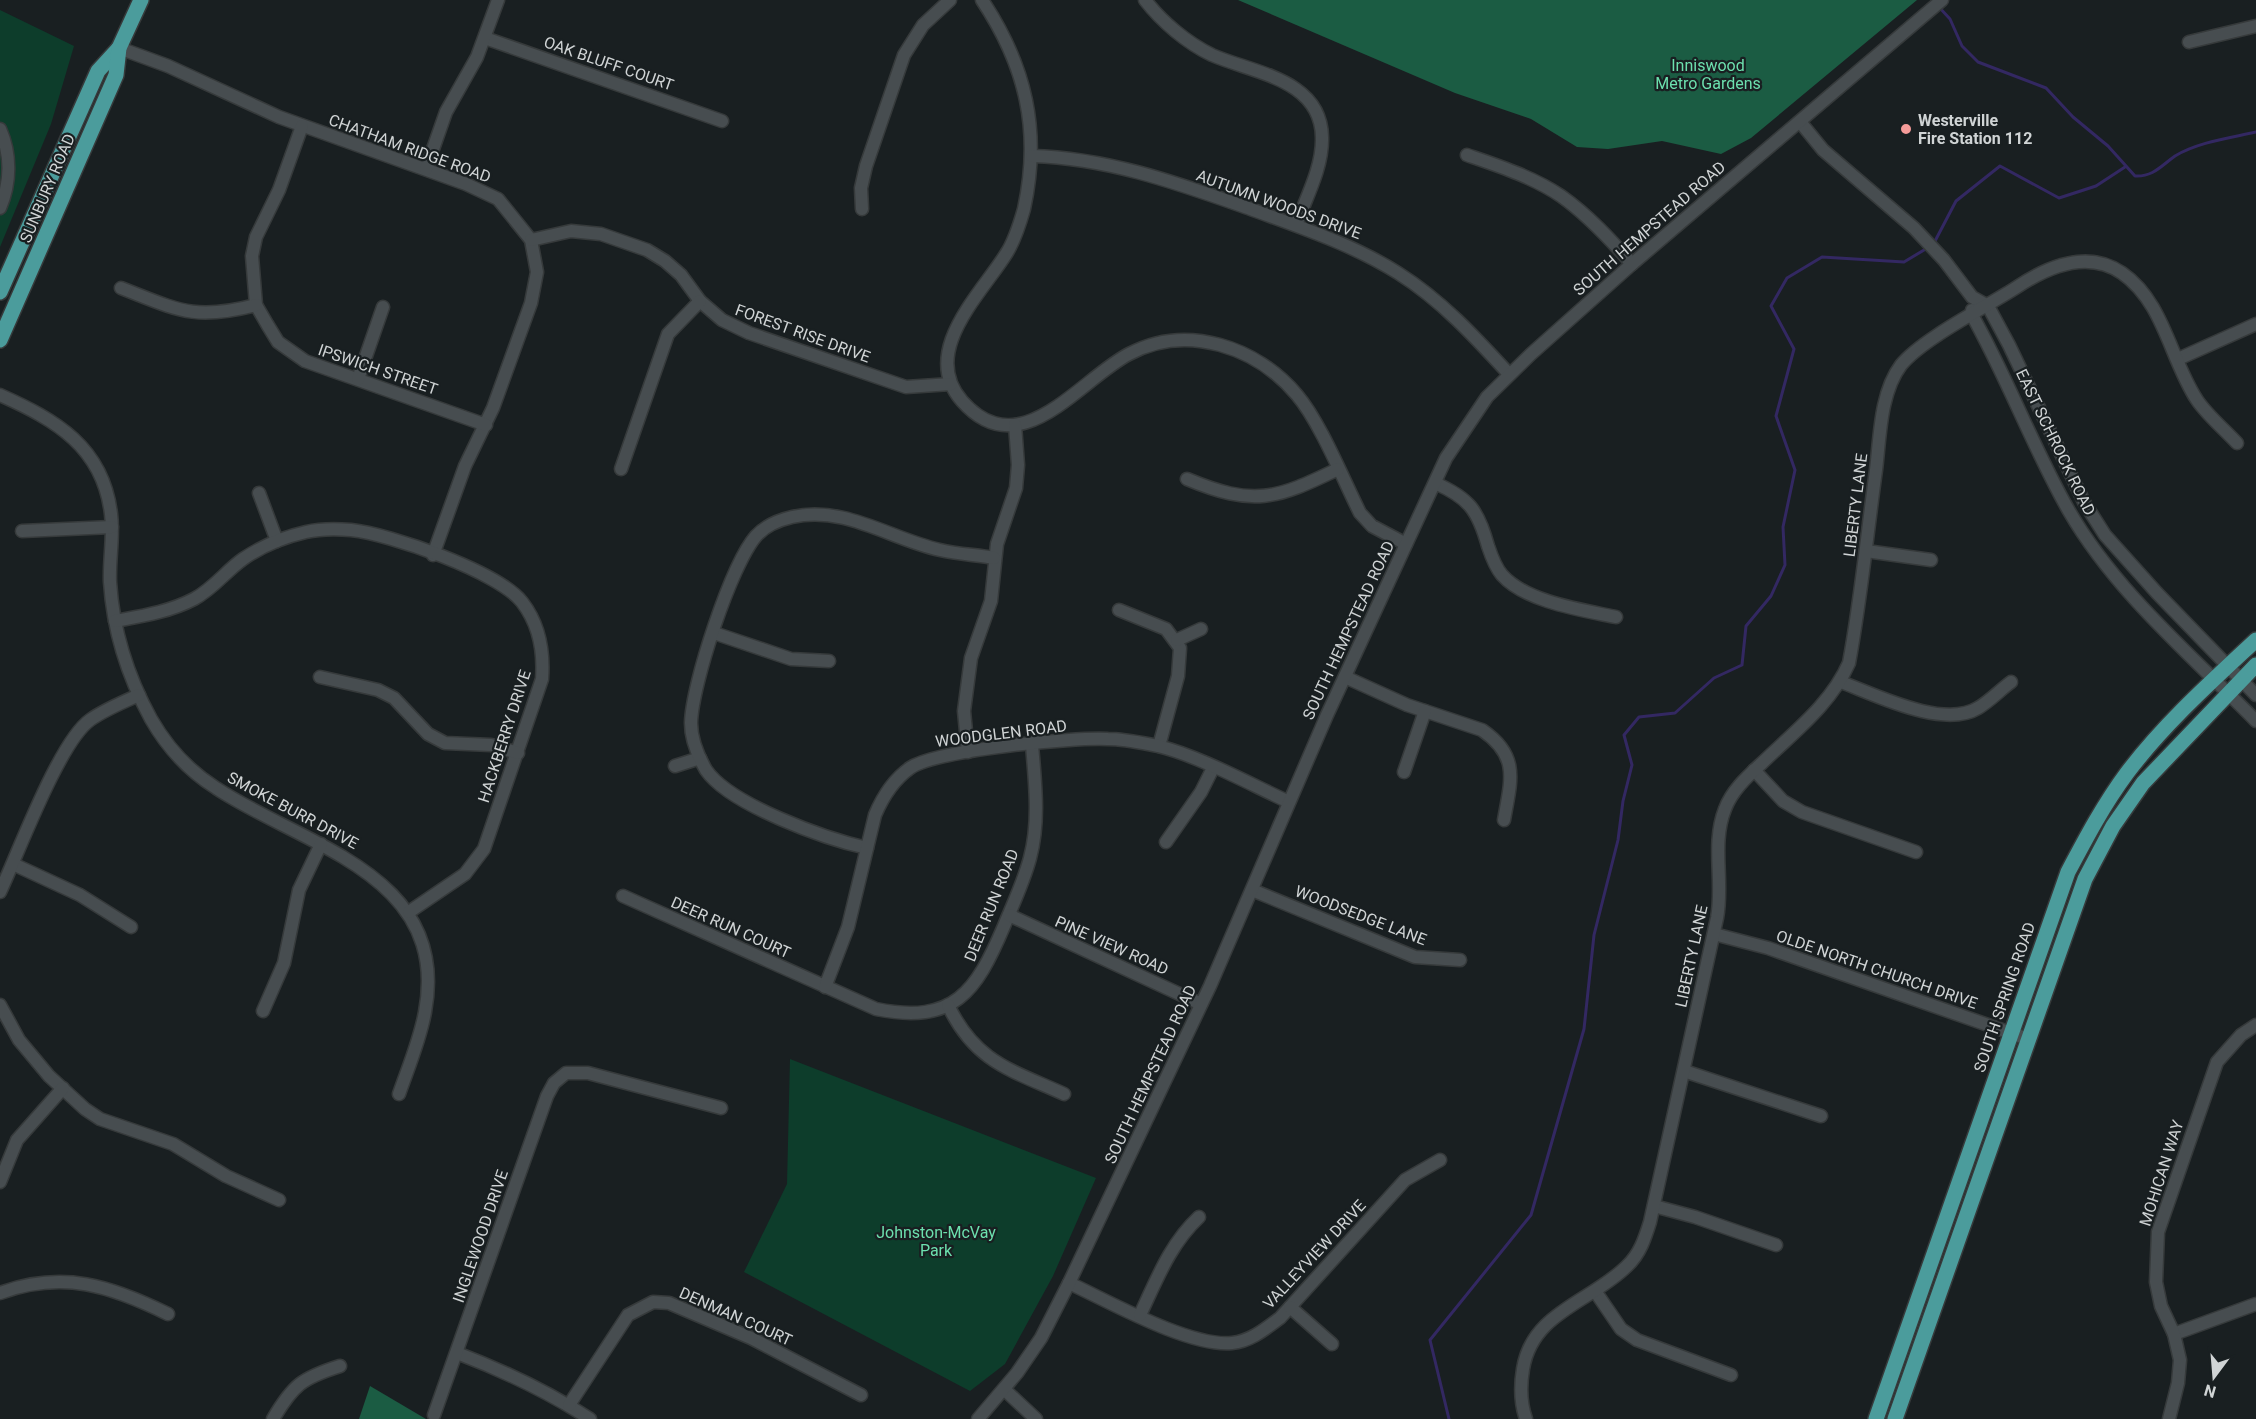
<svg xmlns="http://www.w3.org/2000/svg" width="2256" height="1419" font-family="Roboto,sans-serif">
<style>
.green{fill:#0d3d2b}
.forest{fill:#1b5c43}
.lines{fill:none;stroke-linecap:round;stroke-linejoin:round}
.stream{stroke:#332862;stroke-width:3}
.minor-casing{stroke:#363a3b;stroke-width:15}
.major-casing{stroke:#363a3b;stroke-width:18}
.minor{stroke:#474d50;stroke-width:12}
.major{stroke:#4b9c9c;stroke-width:15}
.poi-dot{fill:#f59b99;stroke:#191f21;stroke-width:2}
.labels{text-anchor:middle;stroke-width:4.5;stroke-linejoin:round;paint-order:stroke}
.street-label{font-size:16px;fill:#d0d4d5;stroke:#191f21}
.park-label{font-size:16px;fill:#6ce0ae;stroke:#191f21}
.poi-label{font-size:16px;font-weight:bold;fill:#d0d4d5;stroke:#191f21;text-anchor:start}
</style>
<rect width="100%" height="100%" fill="#191f21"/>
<g class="green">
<polygon points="0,10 74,46 51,124 0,247"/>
<polygon points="790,1059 1096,1178 1053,1276 1005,1364 970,1391 744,1272 787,1184"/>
</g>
<g class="forest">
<polygon points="1238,0 1917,0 1751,138 1721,154 1662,141 1608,149 1577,147 1531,119 1455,93"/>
<polygon points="370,1386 426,1419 359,1419"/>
</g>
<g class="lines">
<g class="stream">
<path d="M1938,6L1950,19L1962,46L1978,62L2046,88L2073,117L2108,146L2135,176C2153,177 2161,166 2175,156C2198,142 2230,138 2256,132"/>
<polyline points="1934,243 1956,201 2000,166 2059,198 2096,186 2125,167"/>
<polyline points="1449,1419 1430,1340 1531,1215 1584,1029 1594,935 1618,840 1623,801 1632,765 1624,735 1639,717 1675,713 1714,678 1742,665 1746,626 1771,596 1785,565 1783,527 1795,470 1776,416 1794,349 1771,306 1787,278 1822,257 1904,262 1929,247"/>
</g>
<defs>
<g id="minor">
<path d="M982,0C1026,66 1041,131 1024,209C1020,223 1014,242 1006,254C981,294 919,352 962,401C1020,467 1079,380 1129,354C1187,323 1257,347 1297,395C1320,422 1343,479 1360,513L1372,526L1406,544"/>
<path d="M1145,0C1162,22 1187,43 1212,55C1253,73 1321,79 1322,137C1323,167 1306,198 1296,225"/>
<polyline points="485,38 722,121"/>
<polyline points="2189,42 2256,26"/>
<polyline points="119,48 168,66 279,117 466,184 498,199 531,240 537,272 531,303 493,408 465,466 433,555"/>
<polyline points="1801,123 1823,150 1914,228 1944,260 1972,297 1988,306 2009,345 2084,502 2105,535 2157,593 2256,695"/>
<polyline points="302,126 279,190 256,237 252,256 256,305 267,324 278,342 305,361 486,425"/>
<path d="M0,129C11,154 11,182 0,208"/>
<path d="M1467,155C1499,166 1533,177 1561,196C1588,215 1611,240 1632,264"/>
<path d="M1032,156C1108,158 1177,183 1248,208C1299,227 1352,244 1398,273C1441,300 1475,337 1509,374"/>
<polyline points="426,169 446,112 477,57 498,0"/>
<polyline points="862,209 861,188 866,166 904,55 923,25 950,0"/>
<polyline points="531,240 571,231 601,234 647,250 665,261 681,275 700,301 722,320 749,333 906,387 951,384"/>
<path d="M121,288C178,310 194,321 256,305"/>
<path d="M1972,310V315C2008,379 2033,448 2069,511C2116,592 2191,655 2256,721"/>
<polyline points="2178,359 2256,324"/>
<polyline points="358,379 383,307"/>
<path d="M0,395C56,420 103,447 111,514C114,536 109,559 110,582C113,629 128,677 151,719C167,747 189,771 216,788C303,846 451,874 425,1012C420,1040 408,1068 399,1094"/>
<polyline points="621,469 668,334 700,301"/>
<path d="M1187,479C1254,507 1276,499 1338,469"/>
<path d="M1435,483C1469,498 1478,510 1488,546C1491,555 1495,567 1502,575C1526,602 1582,610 1616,617"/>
<polyline points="259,493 277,541"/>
<polyline points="22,531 112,527"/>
<polyline points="1866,551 1931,560"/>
<polyline points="1119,610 1166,629 1180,648 1178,676 1159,746"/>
<path d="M115,621C142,616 169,612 194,599C213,589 226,571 243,559C262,546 284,537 306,532C319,529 338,529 351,530C390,534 499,572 522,602C539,624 544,652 542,679L484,849L465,874L409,912"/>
<polyline points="714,633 791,659 829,661"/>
<polyline points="1177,640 1201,629"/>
<polyline points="320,677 378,690 394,698 428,734 445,743 491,745 518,753"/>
<path d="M1345,677L1407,705L1482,730C1520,756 1511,780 1504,820"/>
<path d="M1841,682C1876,695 1943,729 1978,708C1990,701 2000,690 2011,682"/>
<polyline points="968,752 964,711 971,658 991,601 997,544 1016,488 1018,465 1015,425"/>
<polyline points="675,766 700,758"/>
<polyline points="1754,770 1783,801 1802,812 1916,852"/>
<polyline points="1404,772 1425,711"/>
<polyline points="1166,842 1201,792 1213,768"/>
<path d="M867,848C826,839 730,805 706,770C698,756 691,739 691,723C692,684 731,565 756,536C765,526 779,520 792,517C845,505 890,539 940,550C957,554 976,555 994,558"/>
<polyline points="13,864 80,895 131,927"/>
<polyline points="1252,890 1415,957 1460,960"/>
<path d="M0,892C18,854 59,742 90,720C104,710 123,702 139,695"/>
<path d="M623,896L876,1009C954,1025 976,992 1004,926C1013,904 1024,881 1030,858C1040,821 1035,782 1032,745"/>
<polyline points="1009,915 1201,1004"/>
<polyline points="1714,934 1768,948 2028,1039"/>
<path d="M825,987L848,927L875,815C883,796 893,780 910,768C936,750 1073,737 1108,739C1125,739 1142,743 1158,746C1199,756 1250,784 1289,802"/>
<polyline points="0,1005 19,1040 49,1076 85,1109 100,1119 173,1144 226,1176 279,1200"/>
<path d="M948,1005C975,1062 1011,1070 1064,1094"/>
<polyline points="263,1011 284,963 299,890 321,844"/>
<polyline points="1684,1071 1821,1116"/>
<polyline points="0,1182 17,1140 63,1088"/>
<polyline points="1654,1206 1695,1217 1776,1245"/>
<path d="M1069,1283C1110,1302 1189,1347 1232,1343C1251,1341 1265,1329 1280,1318L1405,1180L1440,1160"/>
<polyline points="1595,1291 1621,1329 1637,1340 1731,1375"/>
<path d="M0,1293C63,1270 111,1286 168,1314"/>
<polyline points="1290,1307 1332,1344"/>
<path d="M1140,1315C1157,1279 1170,1244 1199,1217"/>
<polyline points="2174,1334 2256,1304"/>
<path d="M457,1353C504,1371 547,1391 590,1419"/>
<polyline points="1005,1390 1036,1419"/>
<polyline points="569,1405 628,1315 653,1302 669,1303 751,1338 861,1395"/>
<polyline points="434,1415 547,1096 554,1083 566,1073 588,1073 721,1108"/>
<path d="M273,1419C293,1385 302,1378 340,1366"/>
<polyline points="978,1419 1017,1373 1041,1338 1069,1283 1210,986 1327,715 1446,458 1487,397 1531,354 1632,264 1942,0"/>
<path d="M1526,1419C1520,1402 1520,1387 1523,1369C1532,1312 1591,1302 1627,1266C1640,1254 1645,1238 1650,1222L1717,918C1724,882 1711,844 1725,809C1732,790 1748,776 1762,763C1794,732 1831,704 1849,663C1861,599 1867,534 1876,470C1880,437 1880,393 1901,365C1922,339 1986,307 2017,287C2047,267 2087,249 2122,273C2164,302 2170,359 2197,400C2207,415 2224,429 2237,443"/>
<polyline points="2169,1419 2178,1383 2180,1360 2174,1334 2161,1306 2156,1282 2158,1232 2217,1062 2241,1035 2256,1025"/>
</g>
<g id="major">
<polyline points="0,292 98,71 119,48"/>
<polyline points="0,340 116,75 119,48 141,0"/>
<path d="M1876,1419L2068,872C2086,838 2104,804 2127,773C2164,724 2212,681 2256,640"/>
<polyline points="1895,1419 2085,879 2113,826 2143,783 2256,665"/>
</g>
</defs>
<use href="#minor" class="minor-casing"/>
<use href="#major" class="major-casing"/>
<use href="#minor" class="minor"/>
<use href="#major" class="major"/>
</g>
<circle class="poi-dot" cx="1906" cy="129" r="6"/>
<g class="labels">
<g class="street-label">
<text transform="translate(609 63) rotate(19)" y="6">OAK BLUFF COURT</text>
<text transform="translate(410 148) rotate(20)" y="6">CHATHAM RIDGE ROAD</text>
<text transform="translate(47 188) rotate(-67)" y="6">SUNBURY ROAD</text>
<text transform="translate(1279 204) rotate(20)" y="6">AUTUMN WOODS DRIVE</text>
<text transform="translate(1649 228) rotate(-41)" y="6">SOUTH HEMPSTEAD ROAD</text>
<text transform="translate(803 333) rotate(20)" y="6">FOREST RISE DRIVE</text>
<text transform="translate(378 369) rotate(19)" y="6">IPSWICH STREET</text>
<text transform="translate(2056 442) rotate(64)" y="6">EAST SCHROCK ROAD</text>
<text transform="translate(1855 505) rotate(-83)" y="6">LIBERTY LANE</text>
<text transform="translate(1348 630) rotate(-65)" y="6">SOUTH HEMPSTEAD ROAD</text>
<text transform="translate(1001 733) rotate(-7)" y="6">WOODGLEN ROAD</text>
<text transform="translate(504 736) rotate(-72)" y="6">HACKBERRY DRIVE</text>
<text transform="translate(293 810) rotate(28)" y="6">SMOKE BURR DRIVE</text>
<text transform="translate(991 905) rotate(-68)" y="6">DEER RUN ROAD</text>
<text transform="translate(1361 915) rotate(21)" y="6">WOODSEDGE LANE</text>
<text transform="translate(731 927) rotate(24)" y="6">DEER RUN COURT</text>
<text transform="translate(1112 945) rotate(24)" y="6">PINE VIEW ROAD</text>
<text transform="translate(1691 956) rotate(-78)" y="6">LIBERTY LANE</text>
<text transform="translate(1877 969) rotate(19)" y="6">OLDE NORTH CHURCH DRIVE</text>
<text transform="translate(2004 997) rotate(-71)" y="6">SOUTH SPRING ROAD</text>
<text transform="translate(1150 1074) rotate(-65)" y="6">SOUTH HEMPSTEAD ROAD</text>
<text transform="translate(2161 1173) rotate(-72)" y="6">MOHICAN WAY</text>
<text transform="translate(480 1236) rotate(-71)" y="6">INGLEWOOD DRIVE</text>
<text transform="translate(1314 1254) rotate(-47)" y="6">VALLEYVIEW DRIVE</text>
<text transform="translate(736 1316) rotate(24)" y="6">DENMAN COURT</text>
</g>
<g class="park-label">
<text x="1708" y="71">Inniswood<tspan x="1708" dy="18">Metro Gardens</tspan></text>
<text x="936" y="1238">Johnston-McVay<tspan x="936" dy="18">Park</tspan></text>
</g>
<g class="poi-label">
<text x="1918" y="126">Westerville<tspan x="1918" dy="18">Fire Station 112</tspan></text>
</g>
</g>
<g transform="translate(2214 1377) rotate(196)" stroke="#191f21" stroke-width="4.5" paint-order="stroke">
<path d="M0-4.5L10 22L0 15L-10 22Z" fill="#d0d4d5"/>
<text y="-9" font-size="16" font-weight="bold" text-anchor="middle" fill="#d0d4d5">N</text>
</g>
</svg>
